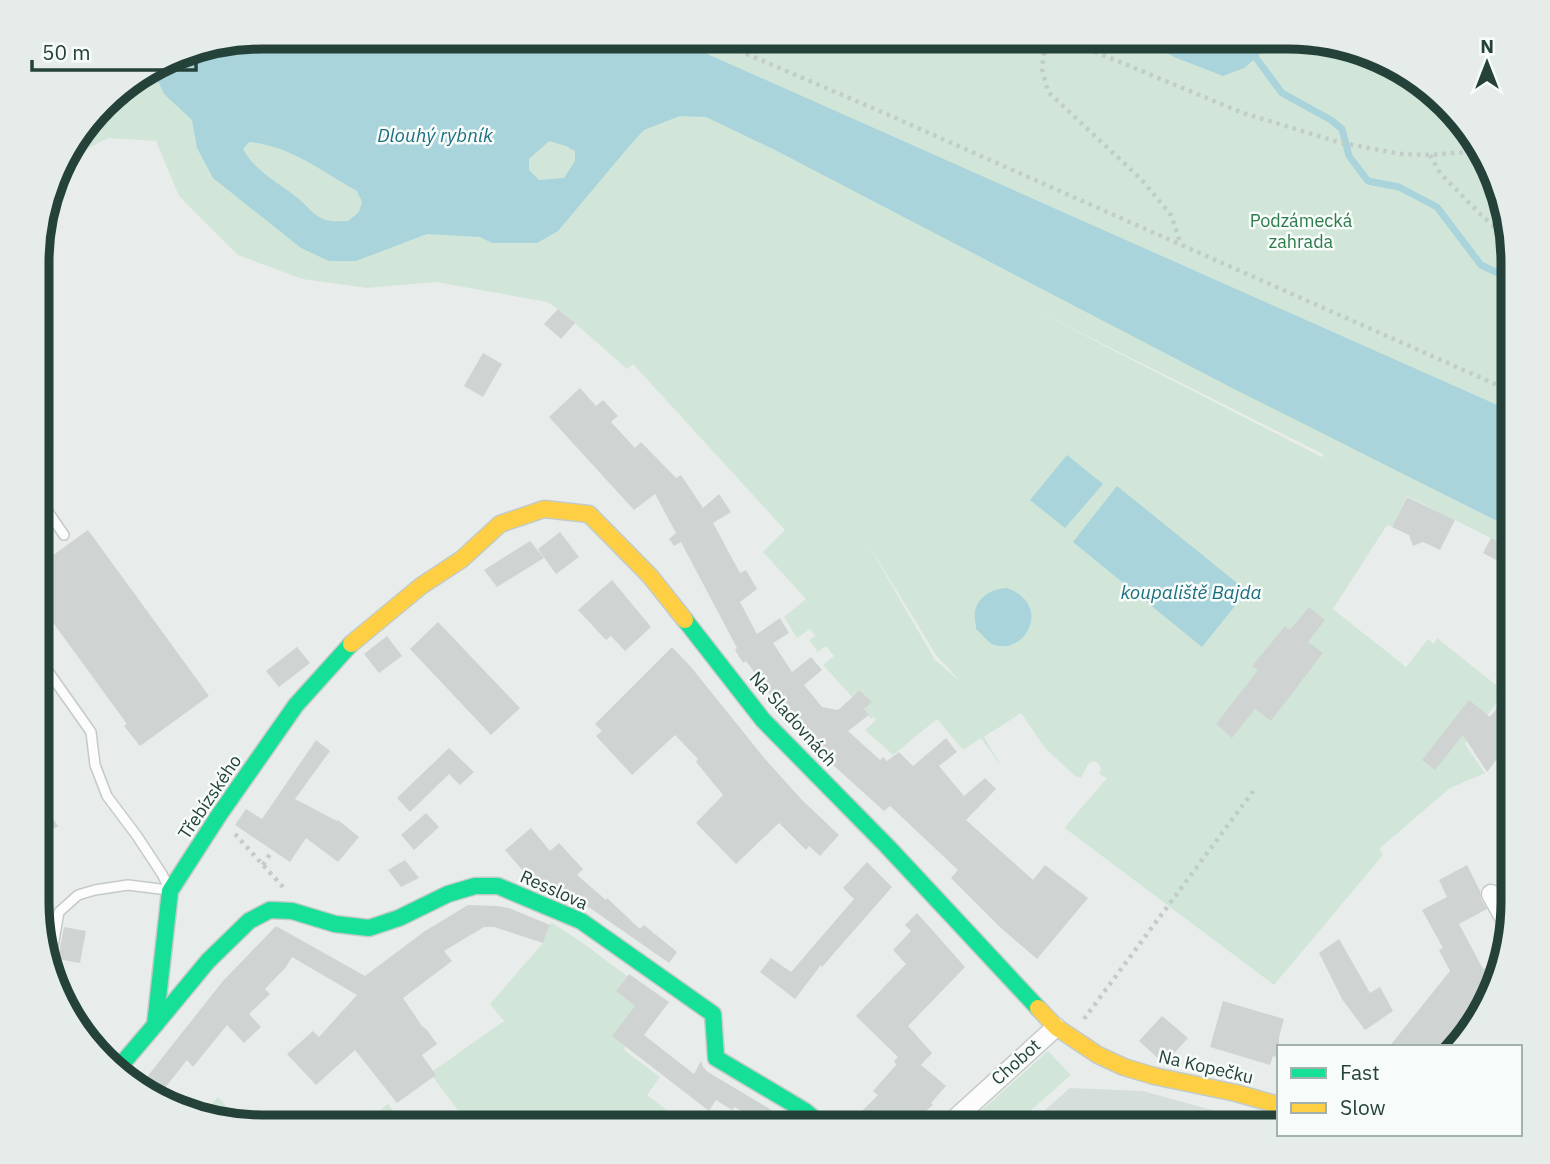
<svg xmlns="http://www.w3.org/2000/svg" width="1550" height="1164" font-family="'IBM Plex Sans',sans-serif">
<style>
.built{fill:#d6dedb}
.green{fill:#d1e6d8;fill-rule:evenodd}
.water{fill:#a9d4db;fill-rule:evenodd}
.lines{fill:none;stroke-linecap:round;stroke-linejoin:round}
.stream{stroke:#a9d4db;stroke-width:7}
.building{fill:#cfd4d2}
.lane-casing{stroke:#c5cac8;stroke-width:12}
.street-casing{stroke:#c5cac8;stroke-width:21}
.fast-casing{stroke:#c3cbc8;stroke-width:19}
.slow-casing{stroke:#c3cbc8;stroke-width:19}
.path{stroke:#c3ccca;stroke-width:4.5;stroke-dasharray:3.5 5;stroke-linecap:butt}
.lane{stroke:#fcfcfc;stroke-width:9}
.street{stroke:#fcfcfc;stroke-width:18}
.fast{stroke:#16e098;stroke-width:16}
.slow{stroke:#ffcf43;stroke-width:16}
.labels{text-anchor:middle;stroke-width:5;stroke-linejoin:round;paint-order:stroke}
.park-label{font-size:18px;fill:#2d7a4b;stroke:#f7fbf9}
.street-label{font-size:18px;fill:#24423a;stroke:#f7fbf9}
.water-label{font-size:19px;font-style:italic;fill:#1c6f80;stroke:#f7fbf9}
.rim{fill:none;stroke:#24423a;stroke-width:9}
</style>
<rect width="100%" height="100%" fill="#e8edeb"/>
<polygon class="built" points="1070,1088 1143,1091 1230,1115 1251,1127 1026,1127"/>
<g class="green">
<path d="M262,37H1302L1374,54L1436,92L1490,163L1513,262V549L1407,496L1392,527L1387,525L1333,609L1406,667L1428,639L1434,644L1437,638L1505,692L1465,744L1485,773L1450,788L1379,849L1383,855L1274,985L1066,829L1065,827L1107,778L1099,774L1101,769L1099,764L1094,761L1088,764L1081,778L1075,776L1045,748L1021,713L984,737L1003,769L981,738L963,750L937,719L893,755L865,730L876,720L874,717L871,719L864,709L871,702L861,690L852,697L823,665L834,656L826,646L816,653L817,650L809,640L815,636L810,629L797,638L784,617L806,599L763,552L785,530L633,364L627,369L560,310L547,302L436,282L367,288L302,279L238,255L179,196L156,141L108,138L63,162L67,150L114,92L189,49ZM1025,305L1323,454L1324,455L1322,457ZM865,539L936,655L960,681L935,660Z"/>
<polygon points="551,922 580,941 627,976 616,991 624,997 647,991 624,1050 660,1077 647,1095 684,1123 681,1127 450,1127 463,1117 433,1077 433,1071 504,1021 490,1004 543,943"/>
<polygon points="1048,1051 1071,1075 1012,1127 963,1127"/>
<polygon points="218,1097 242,1125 201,1116"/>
<polygon points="388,1104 405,1127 358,1127"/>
</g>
<g class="water">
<path d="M262,37H669L1513,412V529L1236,390L775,150L706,117L680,116L644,130L631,144L558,231L537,243H492L480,237L427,234L356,261H329L301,248L213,178L197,148L192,120L164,94L153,70L189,49ZM549,141L566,146L575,151V161L564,178L539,180L529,170V159ZM249,142C289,145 323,172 357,191L362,202L359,212L348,221C341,221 332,222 326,220C315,217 308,207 300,200C280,183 256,173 243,149Z"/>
<polygon points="1141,37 1270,37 1265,50 1244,68 1223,76 1174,57"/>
<polygon points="1067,455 1103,484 1065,528 1030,500"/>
<polygon points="1117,486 1247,591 1202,647 1073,542"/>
<path d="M1007,588C1054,605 1024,658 992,644C987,641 981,633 976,629C976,623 974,616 975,611C979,595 993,589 1007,588Z"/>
</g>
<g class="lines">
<g class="stream">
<polyline points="1256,58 1282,93 1331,120 1342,129 1349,156 1368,181 1399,187 1437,207 1481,265 1513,280"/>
<polyline points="107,101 164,76"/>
</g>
</g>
<g class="building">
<polygon points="558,309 575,323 561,339 544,324"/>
<polygon points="483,353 502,364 483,397 464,386"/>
<polygon points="580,388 596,406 603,400 618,416 611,422 635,448 641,442 676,478 681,475 703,508 719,494 731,512 713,523 740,573 746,570 757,589 740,602 757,634 780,618 789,633 773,643 792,672 811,657 822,670 804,685 822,707 838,710 860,690 872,702 864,709 869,715 848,731 880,760 883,757 887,761 899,752 913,766 946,738 957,752 939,766 964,796 985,778 996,789 966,820 1033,880 1045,865 1088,898 1037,959 1001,928 951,878 958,870 923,837 890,806 884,811 822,755 769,693 746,661 743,663 735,650 737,648 681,542 674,546 669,539 676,533 655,494 634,510 549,417"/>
<polygon points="1407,497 1455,520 1440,550 1423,542 1413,546 1409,535 1392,527"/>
<polygon points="88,530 209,696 140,746 124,726 127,724 38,602 38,566"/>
<polygon points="560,532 579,557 556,574 538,549"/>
<polygon points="1491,538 1506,546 1500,562 1483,553"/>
<polygon points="530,541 544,558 497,587 484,570"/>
<polygon points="612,580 651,627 625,651 611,636 606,640 578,610"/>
<polygon points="1309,607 1325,620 1308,642 1323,653 1271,721 1255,709 1232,738 1216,724 1258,670 1252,666 1285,626 1290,630"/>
<polygon points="438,622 520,708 491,735 410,649"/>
<polygon points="387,636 402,656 379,673 364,654"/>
<polygon points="297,647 310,663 279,687 266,671"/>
<polygon points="672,647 691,667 765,759 802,800 839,835 820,856 809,846 806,850 779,823 736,864 696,823 723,795 696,762 698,759 675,735 632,775 596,736 602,731 595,724"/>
<polygon points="1513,688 1513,738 1487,772 1463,735 1435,770 1422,760 1469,700 1490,717"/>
<polygon points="316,740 330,751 295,799 337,821 338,820 359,837 338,862 306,838 290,862 235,825 246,809 262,819"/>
<polygon points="449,748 474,772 460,785 449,774 410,812 397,798"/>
<polygon points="38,798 58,826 37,841 37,824"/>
<polygon points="426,813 439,827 414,850 401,835"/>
<polygon points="531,828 550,851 559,843 583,869 577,875 606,900 607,898 640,929 644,925 677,952 669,963 590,908 563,896 547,879 542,884 526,867 524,872 505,850"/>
<polygon points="405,860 419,878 401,887 388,870"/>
<polygon points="867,862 892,887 822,967 821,965 795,999 760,972 771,958 791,972 854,899 843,888"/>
<polygon points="1467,865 1480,891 1481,899 1487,909 1459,924 1483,969 1503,958 1496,988 1489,999 1484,991 1440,1047 1389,1047 1450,971 1439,950 1443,948 1422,910 1447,897 1439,880"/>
<polygon points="468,905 497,906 509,908 550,925 543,943 494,927 484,927 444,951 452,961 403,998 422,1026 427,1030 437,1044 422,1055 436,1075 397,1103 355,1050 316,1085 287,1054 313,1031 319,1037 357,995 292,957 286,967 265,989 270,994 249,1014 261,1027 244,1043 227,1025 193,1067 187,1060 157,1098 139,1087 223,981 276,926 365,976 425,931"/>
<polygon points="917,913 965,967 908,1026 932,1053 921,1065 946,1086 931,1103 933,1105 907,1127 846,1127 878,1095 873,1091 896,1065 894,1061 898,1057 856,1016 906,964 893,950 911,931 905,925"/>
<polygon points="39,922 50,924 46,948"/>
<polygon points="64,927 86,931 80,963 58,959"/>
<polygon points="1339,939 1370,993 1380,987 1393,1011 1365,1030 1342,999 1319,953"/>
<polygon points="629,974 669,1002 644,1035 694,1074 701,1061 703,1067 708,1072 800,1127 766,1127 735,1107 732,1110 716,1100 709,1111 612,1036 635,1006 616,991"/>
<polygon points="1223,1001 1284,1019 1279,1037 1279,1058 1273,1056 1270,1065 1210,1047"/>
<polygon points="1162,1016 1188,1038 1166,1062 1162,1062 1139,1041"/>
</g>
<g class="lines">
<defs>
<g id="lane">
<polyline points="38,497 64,535"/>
<polyline points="38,657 91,732 95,765 107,796 137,836 162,874 168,886"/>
<polyline points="50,963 59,912 78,895 95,890 128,885 168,890"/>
<polyline points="57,991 116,1068"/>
</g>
<g id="street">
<polyline points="1491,894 1510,928"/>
<polyline points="946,1127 1056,1027"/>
</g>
<g id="fast">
<polyline points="685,620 763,720 887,846 1038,1008"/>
<polyline points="155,1025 208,961 249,921 270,910 292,911 335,924 369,928 399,918 448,894 475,886 498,886 581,921 713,1014 716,1058 805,1111 824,1127"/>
<polyline points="115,1072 155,1025 170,891 219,815 296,705 351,644"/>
</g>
<g id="slow">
<polyline points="351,644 421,586 462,559 500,524 544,509 589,514 650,576 685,620"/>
<polyline points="1038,1008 1056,1027 1098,1055 1124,1067 1154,1076 1236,1093 1279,1105"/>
</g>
</defs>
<use href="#lane" class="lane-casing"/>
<use href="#street" class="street-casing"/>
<use href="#fast" class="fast-casing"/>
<use href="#slow" class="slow-casing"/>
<g class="path">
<polyline points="707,37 875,109 1513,392"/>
<polyline points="1051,37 1045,45 1042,69 1048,92 1141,179 1171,215 1181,245"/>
<polyline points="1064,37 1074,43 1243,113 1338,142 1400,154 1430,155 1481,151"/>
<polyline points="1430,155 1440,173 1481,215 1497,229 1513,260"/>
<polyline points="1497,229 1499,200"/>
<polyline points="235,834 283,887"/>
<polyline points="263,865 270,854"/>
<polyline points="1084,1019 1254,790"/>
</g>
<use href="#lane" class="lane"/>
<use href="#street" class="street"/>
<use href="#fast" class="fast"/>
<use href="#slow" class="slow"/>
</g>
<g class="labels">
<g class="park-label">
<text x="1301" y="227">Podzámecká<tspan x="1301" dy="21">zahrada</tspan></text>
</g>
<g class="street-label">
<text transform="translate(793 719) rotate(48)" y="6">Na Sladovnách</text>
<text transform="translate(210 797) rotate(-56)" y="6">Třebízského</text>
<text transform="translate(554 890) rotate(24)" y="6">Resslova</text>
<text transform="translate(1016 1062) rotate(-42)" y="6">Chobot</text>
<text transform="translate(1206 1067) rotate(13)" y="6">Na Kopečku</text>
</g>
<g class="water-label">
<text x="435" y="142">Dlouhý rybník</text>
<text x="1191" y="599">koupaliště Bajda</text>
</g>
</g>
<path d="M0 0H1550V1164H0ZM262 49H1288A213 213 0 0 1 1501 262V902A213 213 0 0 1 1288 1115H262A213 213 0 0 1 49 902V262A213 213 0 0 1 262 49Z" fill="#e6ecea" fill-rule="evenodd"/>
<path class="rim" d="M262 49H1288A213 213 0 0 1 1501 262V902A213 213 0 0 1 1288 1115H262A213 213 0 0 1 49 902V262A213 213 0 0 1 262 49Z"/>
<rect x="1277" y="1045" width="245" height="91" fill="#f7fbf9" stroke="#a3b1ad" stroke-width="2"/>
<rect x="1291" y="1068" width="35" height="10" fill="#16e098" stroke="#a3b1ad" stroke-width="2"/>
<text x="1340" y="1080" font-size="21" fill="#24423a">Fast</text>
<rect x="1291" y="1103" width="35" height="10" fill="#ffcf43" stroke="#a3b1ad" stroke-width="2"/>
<text x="1340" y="1115" font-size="21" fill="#24423a">Slow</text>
<g transform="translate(1487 63)" stroke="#f7fbf9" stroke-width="5" paint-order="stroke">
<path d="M0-5L12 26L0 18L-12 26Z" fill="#24423a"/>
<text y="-10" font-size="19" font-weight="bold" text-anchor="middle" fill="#24423a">N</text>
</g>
<path d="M32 60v10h164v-10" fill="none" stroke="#24423a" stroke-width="3.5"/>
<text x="42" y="60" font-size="21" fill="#24423a" stroke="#f7fbf9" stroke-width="5" paint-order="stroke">50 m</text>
</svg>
